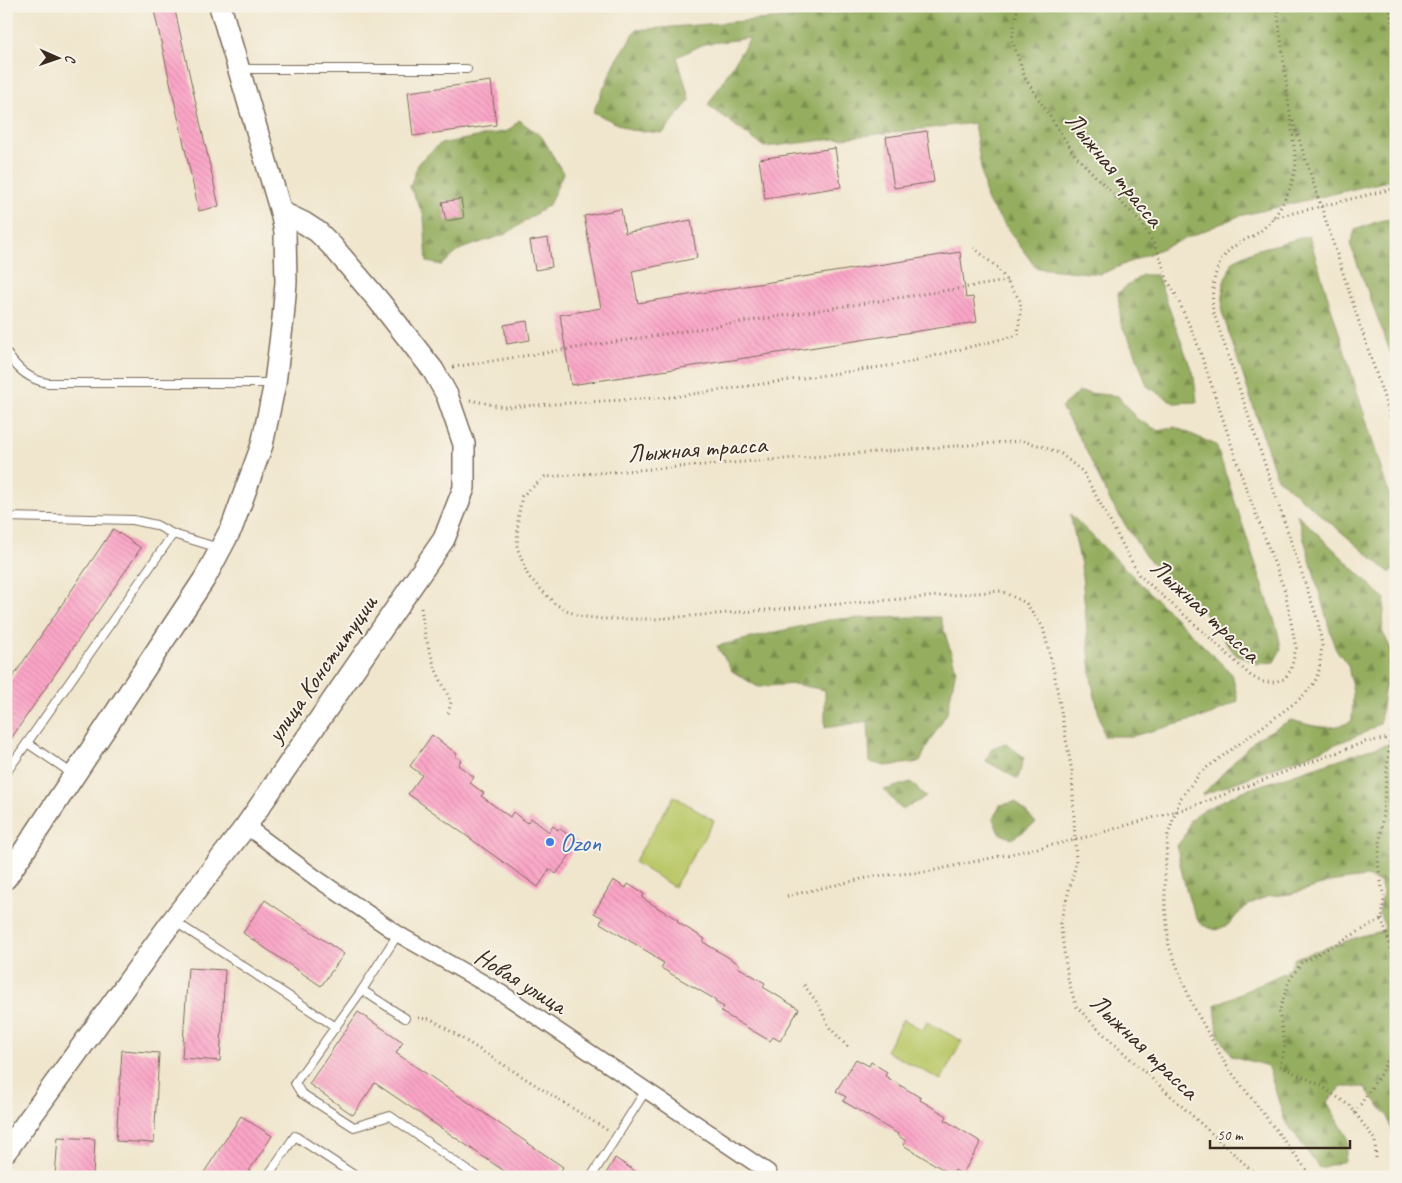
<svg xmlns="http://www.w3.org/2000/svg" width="1402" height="1183" font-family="Caveat,sans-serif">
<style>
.green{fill:#bbc96b;stroke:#7b7a44}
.forest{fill:url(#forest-firs);stroke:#686c3e}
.building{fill:url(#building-back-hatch)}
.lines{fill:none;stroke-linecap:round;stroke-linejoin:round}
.lane-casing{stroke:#7a6c5b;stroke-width:10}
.street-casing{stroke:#7a6c5b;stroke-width:18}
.secondary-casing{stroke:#7a6c5b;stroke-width:24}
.path{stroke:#7a6c5b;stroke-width:3;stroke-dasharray:1 4;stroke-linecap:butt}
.lane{stroke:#fff;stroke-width:8}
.street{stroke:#fff;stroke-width:15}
.secondary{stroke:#fff;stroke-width:21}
.shop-dot{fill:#3f7fe0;stroke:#f7f3e8;stroke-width:2}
.labels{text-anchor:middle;stroke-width:4;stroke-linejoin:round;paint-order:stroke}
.street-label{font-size:25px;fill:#3b2a1e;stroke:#f7f3e8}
.shop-label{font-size:25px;fill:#366cbe;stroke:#f7f3e8;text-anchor:start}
</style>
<defs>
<pattern id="forest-firs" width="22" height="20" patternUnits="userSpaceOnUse" patternTransform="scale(1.25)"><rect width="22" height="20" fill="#94ad5f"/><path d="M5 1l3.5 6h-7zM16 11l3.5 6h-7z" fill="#7a8d4e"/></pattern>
<pattern id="building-back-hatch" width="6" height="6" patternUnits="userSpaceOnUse" patternTransform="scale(1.25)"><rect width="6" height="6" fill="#fba5c7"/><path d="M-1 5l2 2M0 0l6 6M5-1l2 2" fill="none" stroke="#d88eaa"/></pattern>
</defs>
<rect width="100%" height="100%" fill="#f7f3e8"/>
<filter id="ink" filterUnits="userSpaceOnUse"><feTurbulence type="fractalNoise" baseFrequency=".02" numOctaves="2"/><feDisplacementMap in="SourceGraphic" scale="10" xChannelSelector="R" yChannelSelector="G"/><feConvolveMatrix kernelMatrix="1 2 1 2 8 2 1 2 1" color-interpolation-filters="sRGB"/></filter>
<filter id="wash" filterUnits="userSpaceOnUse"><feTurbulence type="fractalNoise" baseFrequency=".0096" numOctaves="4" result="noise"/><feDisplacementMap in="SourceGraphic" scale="20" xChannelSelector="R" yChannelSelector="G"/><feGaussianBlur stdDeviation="1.12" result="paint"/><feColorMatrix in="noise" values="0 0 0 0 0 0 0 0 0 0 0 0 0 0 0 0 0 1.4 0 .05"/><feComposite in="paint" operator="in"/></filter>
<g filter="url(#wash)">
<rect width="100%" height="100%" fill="#f0e6cd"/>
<g class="green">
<polygon points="674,796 714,821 674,887 634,862"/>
<polygon points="903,1019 923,1030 927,1022 962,1041 941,1080 886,1051"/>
</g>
<g class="forest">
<polygon points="926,6 1396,6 1396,179 1239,216 1101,274 1036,268 986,199 974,123 764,147 708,105 750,38 704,44 677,57 690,100 663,133 630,130 593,112 615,63 636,30"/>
<polygon points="519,120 542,137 563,173 549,205 506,234 461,249 442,265 427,262 424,216 410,187 419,162 440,144 508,131"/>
<polygon points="1396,218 1396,367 1350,244 1355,230 1379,221"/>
<polygon points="1309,236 1396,517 1396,567 1390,573 1277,478 1222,312 1224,282 1233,261 1255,250"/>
<polygon points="1142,275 1157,275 1194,377 1197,402 1174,403 1147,386 1134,349 1121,324 1118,293"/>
<polygon points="1079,392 1118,396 1137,419 1159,431 1175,427 1216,445 1277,628 1281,649 1274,662 1257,664 1234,653 1198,604 1146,557 1110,501 1083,444 1061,407"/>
<polygon points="1070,514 1232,674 1238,701 1211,715 1133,736 1104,736 1092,684 1081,565"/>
<path d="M1297,514L1385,599L1382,631L1396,659L1384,692L1380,723L1366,732L1316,752L1202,795L1256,739L1291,720C1313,726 1329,732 1352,721L1353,693L1348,665L1335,648Z"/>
<polygon points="912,617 940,617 956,669 947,713 928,744 920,762 885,766 870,762 868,721 825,728 825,690 794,684 758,687 732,671 717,646 832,619"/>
<path d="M1396,742V1135L1391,1130L1388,1116L1364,1087H1342L1327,1102L1348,1138L1345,1161L1319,1168L1284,1119L1268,1066L1232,1056L1218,1034L1215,1005L1286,972L1295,958L1361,936L1381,931L1385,927L1379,913L1383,893L1380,882L1366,877L1335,881L1291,894L1269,896L1256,901L1244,908L1228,925L1216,930C1211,928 1205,927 1201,924C1190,914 1179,862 1177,846L1186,834L1190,820L1202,811L1240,792L1361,752Z"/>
<polygon points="1005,743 1024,757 1018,779 986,761 992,748"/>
<polygon points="911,782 926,797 902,810 884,790"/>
<polygon points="1016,802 1036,823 1012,839 999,833 993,819 1000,805"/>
</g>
<g id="blocks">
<g class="building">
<polygon points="153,6 174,6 219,206 199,211"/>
<polygon points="491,81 496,125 413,136 408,92"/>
<polygon points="927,131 934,182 894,188 886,137"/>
<polygon points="835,148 841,187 765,199 759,159"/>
<polygon points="461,199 464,218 446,221 442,202"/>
<polygon points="621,209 625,233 691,220 697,258 632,271 638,303 960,252 966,298 973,297 977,322 571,385 560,315 601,308 584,216"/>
<polygon points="548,238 552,267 535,270 530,241"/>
<polygon points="527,321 530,340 507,344 504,325"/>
<polygon points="113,529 141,548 6,746 6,687"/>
<polygon points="432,735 457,754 455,756 461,760 458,765 474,777 470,783 484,793 481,796 510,817 513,812 527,823 531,818 549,832 553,826 558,830 559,828 579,843 556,874 550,869 538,887 408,794 422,775 410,766"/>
<polygon points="613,880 626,888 628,884 644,894 642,898 678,920 677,922 705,939 703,942 739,964 738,967 765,983 763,987 799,1009 780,1041 773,1037 770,1041 721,1012 724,1007 715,1002 716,1000 661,968 664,963 654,957 655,956 600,923 603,918 594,913"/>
<polygon points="265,900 344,954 321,986 243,933"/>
<polygon points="188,968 225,970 220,1061 182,1058"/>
<polygon points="358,1012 403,1042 396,1053 563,1167 557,1177 513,1177 375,1083 353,1115 309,1084"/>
<polygon points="122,1050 159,1053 154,1143 116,1141"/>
<polygon points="856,1059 869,1066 871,1062 887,1072 885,1076 921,1098 920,1100 947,1116 945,1120 981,1142 962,1175 955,1170 952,1175 903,1145 906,1141 897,1135 898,1134 843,1101 846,1097 836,1091"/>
<polygon points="241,1116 272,1136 245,1177 201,1177"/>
<polygon points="58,1137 95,1139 93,1177 55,1177"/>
<polygon points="615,1158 644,1177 604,1177"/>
</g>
</g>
</g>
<g filter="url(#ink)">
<use href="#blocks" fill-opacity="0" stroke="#7a6c5b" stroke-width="1"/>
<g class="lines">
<defs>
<g id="lane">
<polyline points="241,69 467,69"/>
<path d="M6,352C16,368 29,380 48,383H273"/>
<polyline points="6,517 133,520 156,525 173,534 219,548"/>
<polyline points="27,743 73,774"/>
<polyline points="6,773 173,534"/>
<polyline points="174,921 336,1027"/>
<polyline points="398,934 362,990 295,1083 301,1093 354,1127 390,1116 477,1177"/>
<polyline points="362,990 405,1018"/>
<polyline points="267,1177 295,1136 357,1177"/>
<polyline points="591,1177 646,1090"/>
</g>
<polyline id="street" points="246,826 316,878 398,934 503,994 768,1172 770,1177"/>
<g id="secondary">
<polyline points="6,878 205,578 232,527 262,445 275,383 283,319 286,282 285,232 281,212 220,6"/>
<polyline points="6,1151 173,920 246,826 444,539 464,488 464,444 447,395 433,370 379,301 333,247 318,232 304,223 281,212"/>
</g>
</defs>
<use href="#lane" class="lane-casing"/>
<use href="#street" class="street-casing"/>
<use href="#secondary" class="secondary-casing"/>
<g class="path">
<polyline points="1018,6 1012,39 1025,78 1075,155 1143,225 1158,252 1168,281 1175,293 1196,340 1215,395 1243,480 1285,591 1296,648 1291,670 1284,679 1274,682 1262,682 1251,676 1207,635 1139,575 1083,472 1061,454 1041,446 1022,441 545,477 522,496 518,519 517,547 528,576 555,604 578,616 603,619 654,619 1001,591 1026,603 1043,627 1054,672 1072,772 1076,864 1060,923 1068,979 1076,1006 1098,1029 1259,1177"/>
<path d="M1277,6L1296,163C1293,186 1282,211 1265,227C1256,236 1245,239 1236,245C1214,259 1211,288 1213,311L1318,621L1322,646L1319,670L1315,682L1306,693L1296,702L1201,772L1180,799L1168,835L1165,872V906L1169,946L1192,1004L1226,1065L1312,1177"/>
<polyline points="1390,6 1396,55"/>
<polyline points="1293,121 1396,434"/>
<polyline points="1273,218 1396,188"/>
<polyline points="453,367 1007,281"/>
<polyline points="470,400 504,407 672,397 901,364 1018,335 1021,302 998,268 974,248"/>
<polyline points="421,608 425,635 435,668 451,702 448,714"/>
<polyline points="787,896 875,876 926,872 1075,840 1191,807 1365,742 1396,737"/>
<polyline points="1382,919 1394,959 1396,972"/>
<polyline points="804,985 818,1004 830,1028 848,1047"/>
<polyline points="418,1018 431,1019 607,1130"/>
<polyline points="1355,1113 1379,1076 1396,1044"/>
<polyline points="1376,1158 1375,1140 1350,1106 1320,1085 1280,1066 1285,1046 1279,1012 1289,981 1301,963 1382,919 1384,899 1378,864 1390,738 1396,709"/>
</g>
<use href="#lane" class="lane"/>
<use href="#street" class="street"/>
<use href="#secondary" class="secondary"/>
</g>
</g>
<circle class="shop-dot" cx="550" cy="842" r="5"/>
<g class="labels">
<g class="street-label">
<text transform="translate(1115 169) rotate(51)" y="9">Лыжная трасса</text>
<text transform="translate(697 448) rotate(-4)" y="9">Лыжная трасса</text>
<text transform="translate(1206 610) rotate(43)" y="9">Лыжная трасса</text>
<text transform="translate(321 668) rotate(-55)" y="9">улица Конституции</text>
<text transform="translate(521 980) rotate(32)" y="9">Новая улица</text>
<text transform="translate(1145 1046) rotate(44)" y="9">Лыжная трасса</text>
</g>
<g class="shop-label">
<text x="560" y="851">Ozon</text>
</g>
</g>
<rect width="1402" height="1183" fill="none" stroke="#f7f3e8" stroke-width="25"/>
<g transform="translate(58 58) rotate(92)" stroke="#f7f3e8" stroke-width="4" paint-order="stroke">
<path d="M0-4L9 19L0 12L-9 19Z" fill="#3b2a1e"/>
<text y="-8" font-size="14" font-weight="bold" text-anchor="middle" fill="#3b2a1e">С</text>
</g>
<path d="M1210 1140v8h140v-8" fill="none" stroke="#3b2a1e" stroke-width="2.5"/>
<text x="1217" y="1140" font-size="15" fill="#3b2a1e" stroke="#f7f3e8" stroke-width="4" paint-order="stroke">50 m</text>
</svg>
